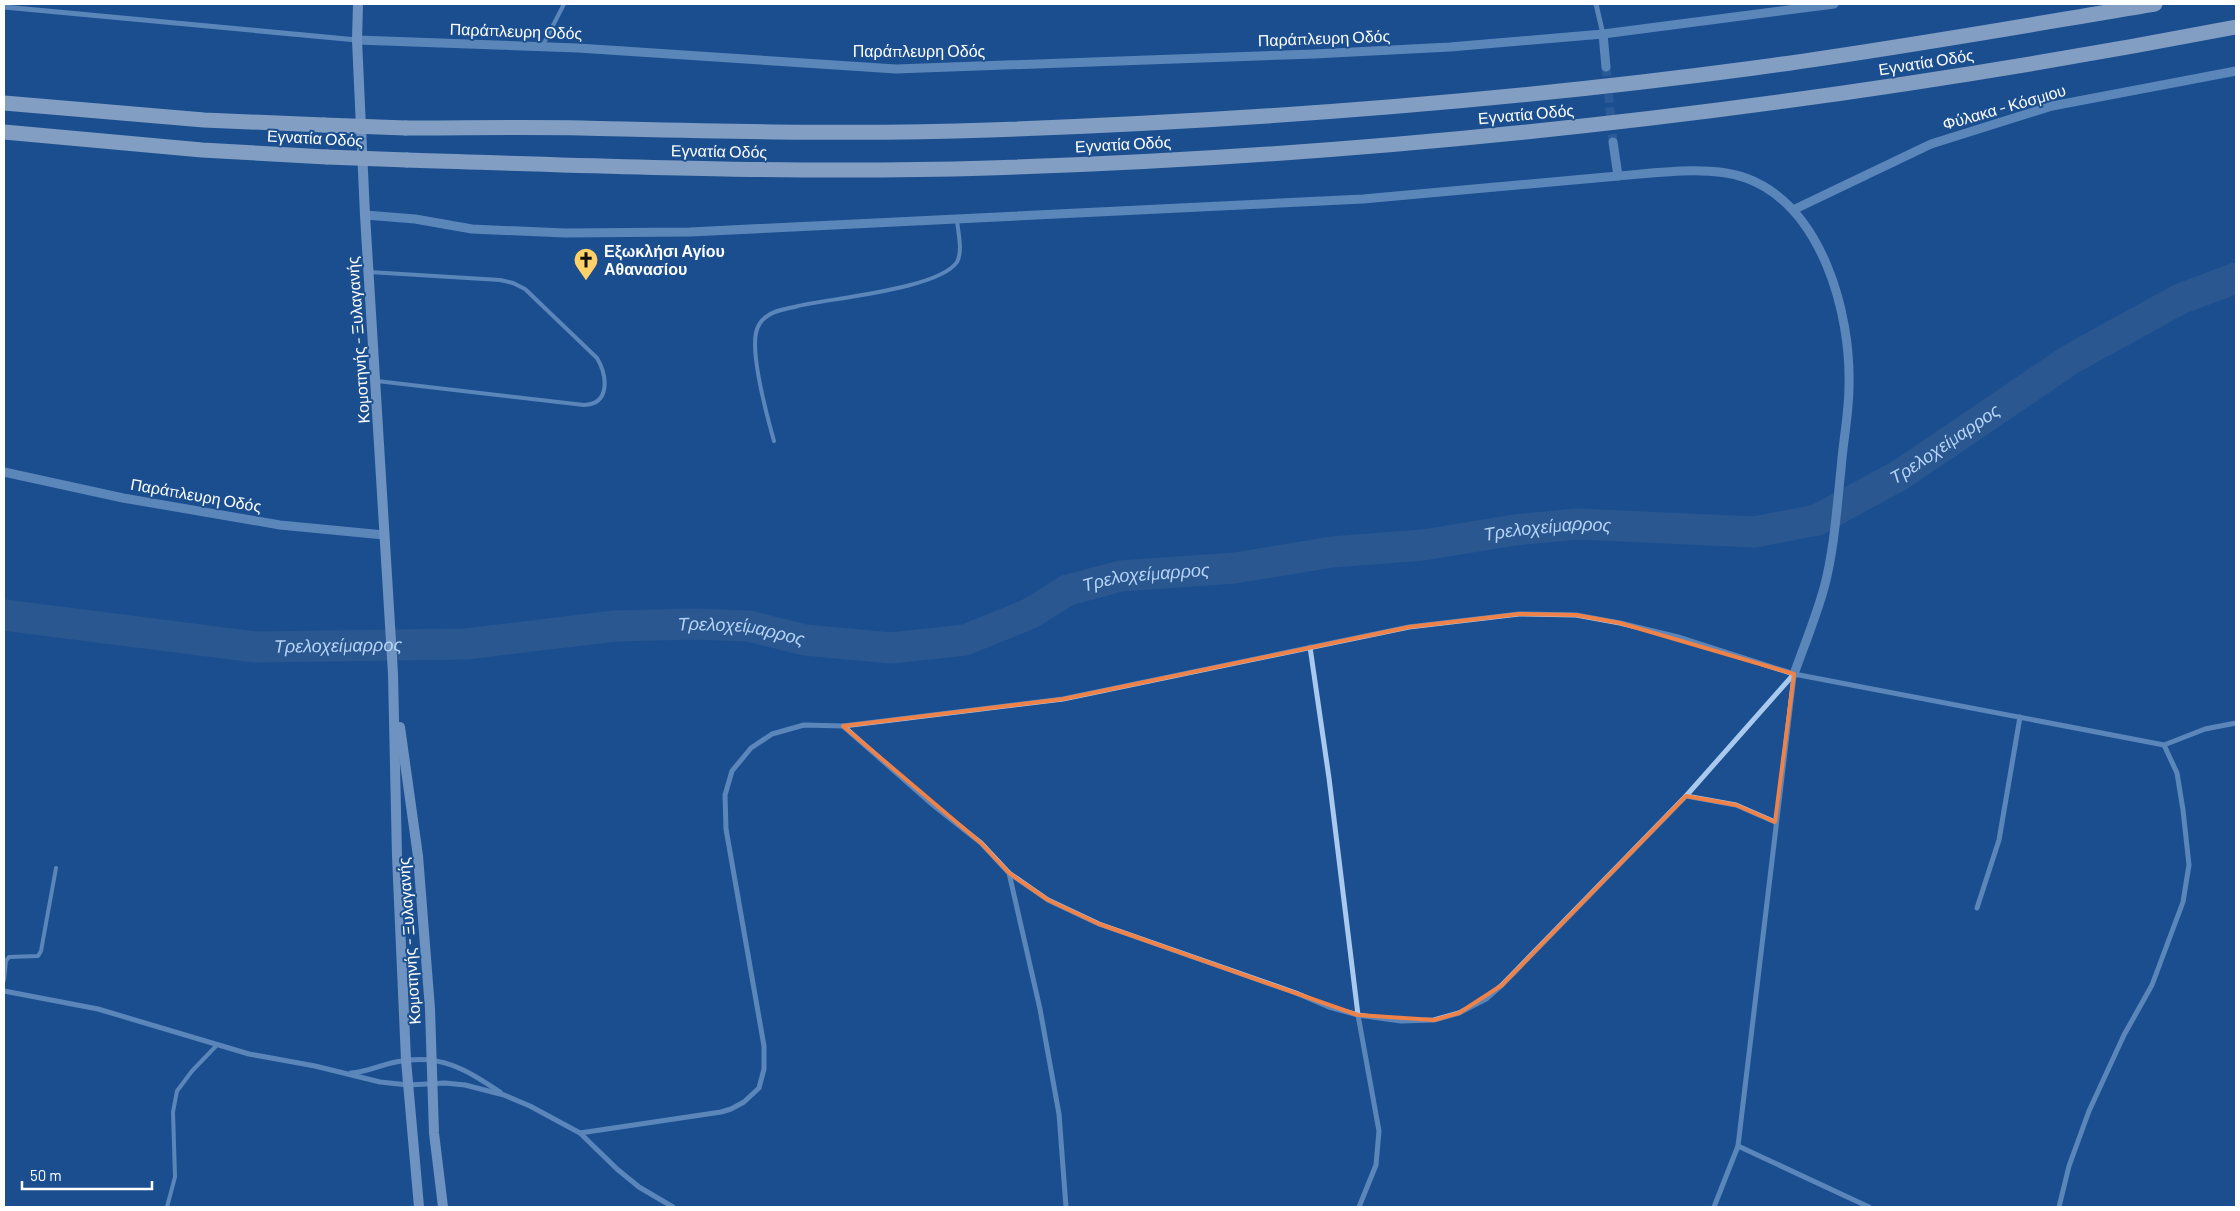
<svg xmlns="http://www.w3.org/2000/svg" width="2240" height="1211" font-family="Barlow,sans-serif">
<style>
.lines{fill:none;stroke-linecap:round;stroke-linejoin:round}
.river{stroke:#3c6290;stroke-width:31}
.tertiary-tunnel{stroke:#3d69a0;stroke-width:9;stroke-dasharray:9 4.5;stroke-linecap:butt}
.service{stroke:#a9c9ee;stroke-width:4}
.minor{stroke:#a9c9ee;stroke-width:5}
.tertiary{stroke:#a9c9ee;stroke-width:9}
.secondary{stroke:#d6e6fa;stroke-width:10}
.motorway{stroke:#fff;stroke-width:15}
.motorway-bridge{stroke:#fff;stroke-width:15}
.marked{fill:none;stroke:#ee8249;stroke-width:4;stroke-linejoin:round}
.labels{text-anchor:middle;stroke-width:4;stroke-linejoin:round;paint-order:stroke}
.street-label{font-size:16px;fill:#fff;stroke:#1b4f8f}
.poi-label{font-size:16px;font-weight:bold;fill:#fff;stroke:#1b4f8f;text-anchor:start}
.water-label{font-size:18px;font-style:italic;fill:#b5d3f5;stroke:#1b4f8f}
</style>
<rect width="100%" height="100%" fill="#1b4f8f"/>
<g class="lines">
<path class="river" id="s1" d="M4,615L256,647L466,644L615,626L693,624L749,626L805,640L891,648L965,640L1029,614L1068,590L1121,576L1235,568L1332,552L1423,545L1515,530L1577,524L1754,532L1817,520L1900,475L2071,359L2180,299L2236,278"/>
<polyline class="tertiary-tunnel" points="1606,67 1613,142"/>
<g class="service">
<polyline points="542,47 564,4"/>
<path d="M369,272L500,280L513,283L525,289L597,358C607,375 611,404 584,405L377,381"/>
<path d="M774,441C767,416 751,357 756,333C757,327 761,320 766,317C774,310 787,309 798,306C832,298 939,289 957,262C963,251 958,232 957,220"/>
<polyline points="4,980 6,961 9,957 38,956 41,951 56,868"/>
<polyline points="167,1207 175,1177 173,1112 177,1091 192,1071 217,1045"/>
</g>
<g class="minor">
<polyline points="1596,4 1603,34"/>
<polyline points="4,7 357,40"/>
<polyline points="1310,647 1329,778 1358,1015 1379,1131 1376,1165 1359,1207"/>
<polyline points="843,726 933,805 981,843 1009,873 1048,900 1099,924 1296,993 1329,1007 1358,1015 1401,1021 1434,1020 1459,1013 1486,999 1502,985 1686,796 1794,674"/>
<polyline points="1686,796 1736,805 1775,822"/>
<polyline points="1009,873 1040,1009 1059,1114 1066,1207"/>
<polyline points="1977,908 1999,840 2020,717"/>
<polyline points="4,991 98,1009 249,1054 315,1066 380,1082 408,1085 445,1083 465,1085 504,1095 530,1106 580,1133 617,1169 639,1187 673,1207"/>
<path d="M351,1073C367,1072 380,1065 396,1062C440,1053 465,1069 500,1092"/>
<polyline points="580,1133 721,1112 731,1109 744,1102 759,1088 764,1069 764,1046 726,829 725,795 732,771 751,748 772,734 804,725 843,726 1063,699 1409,627 1519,614 1576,615 1620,623 1678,637 1794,674 2164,745 2205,729 2236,723"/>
<polyline points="1738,1146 1869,1207"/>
<polyline points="1714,1207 1738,1146 1794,676"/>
<polyline points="2059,1207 2069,1166 2089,1111 2124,1035 2152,985 2183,902 2189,865 2183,810 2177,773 2164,745"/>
</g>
<g class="tertiary">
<polyline points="1603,34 1606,67"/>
<polyline points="357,40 578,48 896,69 1314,54 1450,47 1603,34 1834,4"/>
<path d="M1613,142L1618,176C1656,173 1710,165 1746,178C1822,206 1851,313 1849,386C1849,413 1843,441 1841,469C1837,506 1834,552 1824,588C1816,617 1804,646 1794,674"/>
<polyline points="1793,210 1931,144 2052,106 2236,71"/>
<polyline points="365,215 415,219 472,229 565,233 690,232 1363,199 1618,176"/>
<polyline points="4,472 123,498 280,525 384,535"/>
</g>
<g class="secondary">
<polyline points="358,4 357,40 365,215 393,674 397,856 406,1060 419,1207"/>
<polyline points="400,727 418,856 430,1009 434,1133 443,1207"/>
</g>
<g class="motorway">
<polyline points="4,103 204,120 324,125"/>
<path d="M406,128C465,128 524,127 582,128C718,131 853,135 989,130C1244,121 1500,102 1754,68C1888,50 2022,26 2155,4"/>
<polyline points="4,132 202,150 327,157"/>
<path d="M407,160C601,166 795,174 989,168C1407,155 1825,106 2236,27"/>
</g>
<g class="motorway-bridge">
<polyline points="324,125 406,128"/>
<polyline points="327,157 407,160"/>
</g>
</g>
<path d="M0 0H2240V1211H0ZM1519,614L1576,615L1620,623L1794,674L1775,822L1736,805L1686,796L1502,985L1459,1013L1434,1020L1358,1015L1099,924L1048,900L1009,873L981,843L843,726L1063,699L1409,627Z" fill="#1b4f8f" fill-opacity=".55" fill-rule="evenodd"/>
<path class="marked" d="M1519,614L1576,615L1620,623L1794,674L1775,822L1736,805L1686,796L1502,985L1459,1013L1434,1020L1358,1015L1099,924L1048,900L1009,873L981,843L843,726L1063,699L1409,627Z"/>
<defs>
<symbol id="church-pin" viewBox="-11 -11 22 30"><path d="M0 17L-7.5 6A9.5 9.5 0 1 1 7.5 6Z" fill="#ffd166" stroke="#1b4f8f"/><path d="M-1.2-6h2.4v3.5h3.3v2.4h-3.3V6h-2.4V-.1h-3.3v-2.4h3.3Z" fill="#111"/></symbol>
</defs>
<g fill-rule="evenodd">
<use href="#church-pin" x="572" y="246" width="28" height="38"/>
</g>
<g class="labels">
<g class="street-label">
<text transform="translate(516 31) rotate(2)" y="6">Παράπλευρη Οδός</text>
<text transform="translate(1324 38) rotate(-2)" y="6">Παράπλευρη Οδός</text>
<text x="919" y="57">Παράπλευρη Οδός</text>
<text transform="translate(1926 62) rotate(-9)" y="6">Εγνατία Οδός</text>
<text transform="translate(2004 107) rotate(-16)" y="6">Φύλακα - Κόσμιου</text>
<text transform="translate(1526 114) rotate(-5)" y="6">Εγνατία Οδός</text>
<text transform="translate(315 138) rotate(3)" y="6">Εγνατία Οδός</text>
<text transform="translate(1123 144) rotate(-3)" y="6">Εγνατία Οδός</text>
<text transform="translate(719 151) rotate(1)" y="6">Εγνατία Οδός</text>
<text transform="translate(358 340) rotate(-94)" y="6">Κομοτηνής - Ξυλαγανής</text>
<text transform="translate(196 495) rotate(10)" y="6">Παράπλευρη Οδός</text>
<text transform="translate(409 941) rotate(-94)" y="6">Κομοτηνής - Ξυλαγανής</text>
</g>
<g class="poi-label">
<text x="604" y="257">Εξωκλήσι Αγίου<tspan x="604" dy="18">Αθανασίου</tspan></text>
</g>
<g class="water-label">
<text dy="6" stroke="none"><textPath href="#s1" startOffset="1986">Τρελοχείμαρρος</textPath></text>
<text dy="6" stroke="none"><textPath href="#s1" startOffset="1566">Τρελοχείμαρρος</textPath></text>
<text dy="6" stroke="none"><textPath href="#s1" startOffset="1161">Τρελοχείμαρρος</textPath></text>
<text dy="6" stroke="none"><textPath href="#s1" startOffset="741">Τρελοχείμαρρος</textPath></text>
<text dy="6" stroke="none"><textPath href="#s1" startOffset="336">Τρελοχείμαρρος</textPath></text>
</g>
</g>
<rect width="2240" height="1211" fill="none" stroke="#ffffff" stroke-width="10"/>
<path d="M22 1181v8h130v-8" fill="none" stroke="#ffffff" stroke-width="2.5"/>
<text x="30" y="1181" font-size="15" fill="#ffffff" stroke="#1b4f8f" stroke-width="4" paint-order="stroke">50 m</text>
</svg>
